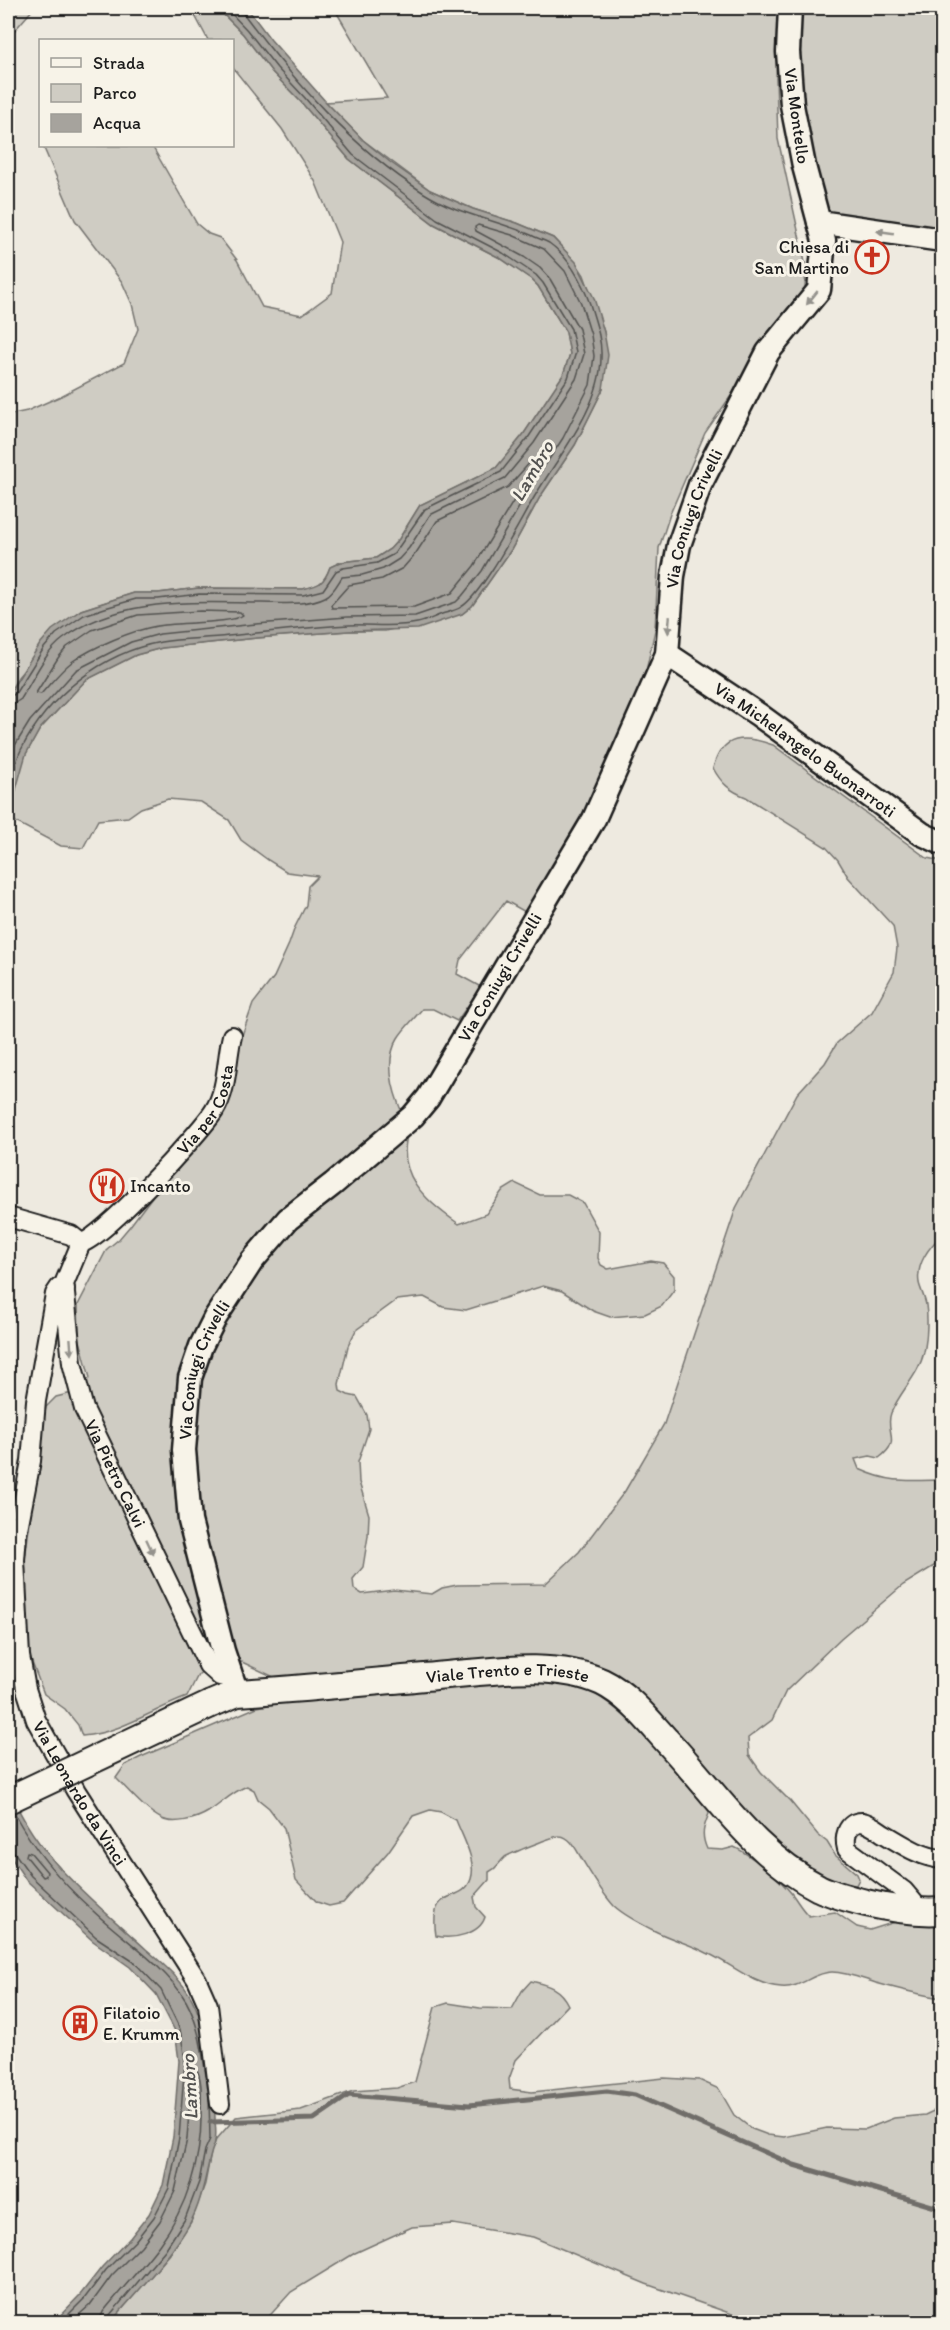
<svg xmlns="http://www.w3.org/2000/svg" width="950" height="2330" font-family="Itim,sans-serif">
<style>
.green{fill:#cfccc3;stroke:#767470;stroke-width:1.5}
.water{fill:#a6a39d;stroke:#6f6d69;stroke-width:1.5}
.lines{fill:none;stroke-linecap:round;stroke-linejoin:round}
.shore{stroke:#535250;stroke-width:1.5}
.stream{stroke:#6f6d69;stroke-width:5}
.minor-casing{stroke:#1c1c1c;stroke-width:22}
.tertiary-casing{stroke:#1c1c1c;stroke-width:27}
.secondary-casing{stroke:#1c1c1c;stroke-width:30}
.minor{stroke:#f7f3e8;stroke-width:18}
.tertiary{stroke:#f7f3e8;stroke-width:22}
.secondary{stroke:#f7f3e8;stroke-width:26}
.secondary-bridge-casing{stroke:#1c1c1c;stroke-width:30;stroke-linecap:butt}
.secondary-bridge{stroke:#f7f3e8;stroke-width:26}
.oneway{fill:#94928c}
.labels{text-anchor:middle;stroke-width:6;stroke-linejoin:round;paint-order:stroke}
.street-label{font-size:18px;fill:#1c1c1c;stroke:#f7f3e8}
.poi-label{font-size:18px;fill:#1c1c1c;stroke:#f7f3e8;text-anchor:start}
.water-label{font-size:20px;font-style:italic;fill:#535250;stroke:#f7f3e8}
</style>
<rect width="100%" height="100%" fill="#eeeae0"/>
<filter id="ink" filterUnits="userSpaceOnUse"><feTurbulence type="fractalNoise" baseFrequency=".0167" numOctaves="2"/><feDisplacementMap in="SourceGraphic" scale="12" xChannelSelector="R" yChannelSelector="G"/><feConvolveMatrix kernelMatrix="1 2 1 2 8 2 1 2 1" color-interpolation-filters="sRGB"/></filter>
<g filter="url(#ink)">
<g class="green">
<polygon points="8,8 34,8 8,38"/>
<path d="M191,8H217L243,34L272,72L301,102L349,159L434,224L500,258L531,279L538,286L566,332L570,354L563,375L523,435L496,468L420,505L399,539L390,549L376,558L341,562L330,567C324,584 319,585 303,589L199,588L158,593H134L81,610L69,619L18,677L8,695V415L27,411L61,396L124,363L138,329L132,304L122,282L75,220L43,146H152L197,224L209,234L220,238L237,260L262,307L302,315L332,293L340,242L315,181L282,129L233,68L232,40H208Z"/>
<path d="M334,8H779L776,78L778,139L806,267L805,288L802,299L764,348L705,433L670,514L659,548L655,630L641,694L588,816L527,913L506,901L460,960L457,974L481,987L457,1021L433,1009H422C415,1018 404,1028 398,1038C381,1065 397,1103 409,1129C394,1173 425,1201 459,1224L486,1214L502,1191L515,1183L540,1195H568L583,1203L599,1232L598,1258L601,1265L608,1269L651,1261L663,1263L674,1276V1290L662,1306L645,1314L610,1317L593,1311L562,1291L543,1286L466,1310L443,1307L424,1297L397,1300L356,1330L348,1346L339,1384L340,1391L348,1395L357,1397L367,1415L369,1429L358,1462L359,1482L369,1515L368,1536L363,1567L353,1579L354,1589L362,1594L394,1590L432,1594L442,1588L457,1585L545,1584L579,1552L625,1491L664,1424L736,1208L797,1094L825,1063L837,1043L872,1012L894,972L897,948L893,926L848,877L838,860L826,847L746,797C730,791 721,783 713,768C722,734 745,735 773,745L927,858L942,861V1235C929,1247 916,1264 919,1283C921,1291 925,1298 926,1305C928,1318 927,1339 924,1352C919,1375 900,1391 891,1413C884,1431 903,1441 879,1458L870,1456L855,1459L859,1469C890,1483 906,1481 939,1480L942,1483V1561L903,1585L841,1638L786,1691L772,1720L748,1738L749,1755L761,1772L790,1801L818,1835L827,1842L835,1855L857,1874L859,1879L856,1885C827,1884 785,1854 764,1834C750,1820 739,1803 725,1788C690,1752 652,1717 616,1682L278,1679L242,1662L226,1663L205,1669L198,1675L187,1697C152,1710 120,1733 82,1736L78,1725L65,1709L44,1694L28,1652L24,1568L41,1432L46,1407L56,1397L72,1393L90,1378L79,1337L78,1305L107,1249L119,1239L130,1226L182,1157L240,1041L253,1004L274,977L289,944L295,927L306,905L308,886L318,876L287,872L268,860L241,840L229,820L201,802L168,799L141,808L128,817L98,820L83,848L61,846L10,819L8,809L15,793L19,772L26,754L40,729L86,680L136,655L162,648L257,638L348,631H385L462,614L472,606L511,550L540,497L575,445L603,389L604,332L584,275L576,263L553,238L517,223L473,209L430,190L363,140L326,102L387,98Z"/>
<path d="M800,8H942V235L825,213C811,145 795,77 800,8Z"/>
<path d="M507,1681C527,1682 558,1682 577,1686C613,1694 689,1779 710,1811C704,1826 700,1834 707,1849L723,1850L734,1847C750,1854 781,1880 792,1894C798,1902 802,1910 809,1916L835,1912L857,1927L870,1930L895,1922L942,1926V1998C920,1995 898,1989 876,1983C863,1979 846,1972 832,1972C813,1972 801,1989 781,1987C753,1985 732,1964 707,1953C690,1944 670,1939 653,1930C641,1924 624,1915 614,1906C602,1893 592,1876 583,1861C577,1852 572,1837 560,1836C555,1835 510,1854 505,1857C498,1863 499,1867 489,1872V1880L474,1897L476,1907L485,1917C480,1934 453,1940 436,1936C428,1883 462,1906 471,1879C477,1861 462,1836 456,1820L441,1812L430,1810L413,1816L388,1852L343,1903L329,1906L317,1902L296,1880L284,1828L269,1808L258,1799L254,1790L247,1786C232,1792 221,1804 208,1812C197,1819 174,1825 162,1819C145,1810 130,1792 116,1778L125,1765L141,1757L257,1707L286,1702L397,1693Z"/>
<path d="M531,1981C548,1985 560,1988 568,2005L516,2060L509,2079L510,2089L532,2092L664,2078L699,2080L719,2089L734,2115L752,2129L768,2135L784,2137L827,2128L866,2129L894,2118L925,2115L942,2107V2322H745L735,2315L646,2284L533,2237L453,2224L412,2227L355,2253L291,2292L264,2322H111L170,2254L191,2222L205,2184L211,2152L216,2140L236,2117L301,2110L353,2091L397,2088L415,2082L435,2007L448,2003L480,2008L512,2009L522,1991Z"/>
</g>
<g class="water">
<path d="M217,8H247L271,40L326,102L363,140L390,162L430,190L473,209L517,223L553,238L576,262L594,298L604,332L608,355L603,389L575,445L540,497L511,550L472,606L462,614L418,629L348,631L257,638L162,648L136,655L86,680L40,729L26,754L15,793L8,809V695L40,644L52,630L81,610L134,593H158L199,588L303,589C319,585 324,584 330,567L341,562L376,558L390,549L399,539L420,505L496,468L523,435L563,375L570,354L566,332L538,286L531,279L500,258L434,224L349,159L301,102L272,72L243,34Z"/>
<path d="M8,1784C31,1854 94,1901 146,1949C162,1963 181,1979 192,1999C210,2034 214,2079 215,2118C215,2125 217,2134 215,2141C215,2145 212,2149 211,2154C205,2177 202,2201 190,2223C169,2260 138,2290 111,2322H54L80,2295L102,2267L130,2238L149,2214L163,2185L173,2137L179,2061L175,2031L156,1994L130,1967L93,1941L26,1880L8,1853Z"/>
</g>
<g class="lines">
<g class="shore">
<polygon points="533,459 536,464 474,566 452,593 414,607 332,608 331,605 349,585 382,579 403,568 416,553 437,521 508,487"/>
<path d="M200,611L240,612L243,615C233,624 175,622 157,626C133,630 93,647 73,661C61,670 51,683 41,694L36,693L58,658L67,647L92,630L138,615Z"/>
<polyline points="8,697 15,694 44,648 56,634 84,615 105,608 136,599 158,599 199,594 303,595 323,590 336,571 343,568 377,563 394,554 425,509 501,472 528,438 568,378 576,352 571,329 543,283 536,275 503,253 437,219 353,155 305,98 277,68 247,30 226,8"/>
<path d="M8,705L15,703L21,699C33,680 44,653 63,639C119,596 195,603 262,603C281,603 307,606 325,597C333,594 338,583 342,577L362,575L383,569L399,559L409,548L430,515L505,478L534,443L576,379L584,354L579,329L550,279L540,268L524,257L476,231L475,227L478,225L512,235L544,249L565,271L581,303L591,335L594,356L590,385L563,438L529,490L482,571L462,596L456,602L415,616L347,617L256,624L160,634L131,642L76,670L30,721L14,747L8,765"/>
<path d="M8,795C13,780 14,764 21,750C48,696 102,653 161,642C183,638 206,639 228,636C268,632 309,627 349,625C371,624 395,628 417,623C425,622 434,617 442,614C448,612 455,611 461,607C482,595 518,525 532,501C556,458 601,409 601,357C602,339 595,321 590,304C582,282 569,257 549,243C544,240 536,238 531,235C496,220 457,214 424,193C352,148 294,81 243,13L242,8"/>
<path d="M14,1813C33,1848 61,1882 91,1909C121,1938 165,1965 186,2001C199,2024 202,2051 206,2076"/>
<polyline points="8,1851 14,1852 31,1876 96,1937 134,1962 161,1990 180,2029 185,2060 179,2138 169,2188 154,2217 135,2241 106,2270 84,2299 61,2322"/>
<polygon points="27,1852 31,1853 47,1872 46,1876 43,1877 26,1856"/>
<path d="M71,2322L90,2305L112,2275L141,2246L160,2221L175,2191L187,2139L192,2070L196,2068C203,2080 201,2099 201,2112C202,2159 187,2207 159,2245C142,2268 121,2289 103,2312L99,2322"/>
<polyline points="107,2322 109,2316 165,2250 185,2219 199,2182 205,2150 210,2139 209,2098"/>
</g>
<polyline class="stream" points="210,2122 314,2119 349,2095 469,2105 607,2091 635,2095 794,2165 942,2209"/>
<defs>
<g id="minor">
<polyline points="8,1217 71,1235 81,1243"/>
<path id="s1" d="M81,1243L64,1284L72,1363L84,1409L208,1665L220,1676L232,1678"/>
<path id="s2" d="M81,1243C100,1241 200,1133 214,1111C228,1089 226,1060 232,1036"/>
<path id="s3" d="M65,1289L59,1288L55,1294L36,1401L31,1461L17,1534L15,1560L20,1656L26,1689L36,1720L76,1791L197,1980L208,2005L220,2104"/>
<path d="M921,1911L904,1891L847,1849C844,1838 846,1822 862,1822C869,1823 877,1829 883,1833C902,1844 920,1857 942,1859"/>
</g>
<g id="tertiary">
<polyline points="819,222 942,240"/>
<path id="s4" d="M667,654L759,715L922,834L942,843"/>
<path id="s5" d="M237,1693L223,1651L190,1521L184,1450L190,1378L201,1346L215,1318L252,1261L288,1219L333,1184L413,1116L428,1098L594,819L667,654L673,576L679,545L700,485L768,352L819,290L824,241L804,166L792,105L788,52L790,8"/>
</g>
<g id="secondary">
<path id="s6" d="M211,1704L237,1693C303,1689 370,1682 436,1676C487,1672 554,1660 602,1682C627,1694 648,1720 666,1740C714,1791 755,1856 819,1888C834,1895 850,1899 866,1903C892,1909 916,1913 942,1911"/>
</g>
</defs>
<use href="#minor" class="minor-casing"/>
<use href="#tertiary" class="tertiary-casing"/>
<use href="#secondary" class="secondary-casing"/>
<use href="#minor" class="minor"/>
<use href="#tertiary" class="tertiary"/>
<use href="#secondary" class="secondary"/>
<defs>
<polyline id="secondary-bridge" points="8,1800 211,1704"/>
</defs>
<use href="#secondary-bridge" class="secondary-bridge-casing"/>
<use href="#secondary-bridge" class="secondary-bridge"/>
</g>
<defs><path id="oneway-solid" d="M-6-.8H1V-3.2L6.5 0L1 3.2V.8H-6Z" transform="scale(1.5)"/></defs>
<g class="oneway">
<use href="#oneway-solid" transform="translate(885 232) rotate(-172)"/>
<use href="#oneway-solid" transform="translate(812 298) rotate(129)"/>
<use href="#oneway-solid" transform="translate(669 625) rotate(95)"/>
<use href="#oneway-solid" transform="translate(71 1347) rotate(86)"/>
<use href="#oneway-solid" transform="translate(150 1547) rotate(65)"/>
</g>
</g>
<defs>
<symbol id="church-ring" viewBox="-11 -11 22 22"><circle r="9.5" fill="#f7f3e8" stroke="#c8321e" stroke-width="1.5"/><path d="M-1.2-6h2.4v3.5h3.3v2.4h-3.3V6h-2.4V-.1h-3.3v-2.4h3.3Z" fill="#c8321e"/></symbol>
<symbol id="restaurant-ring" viewBox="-11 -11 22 22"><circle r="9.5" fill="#f7f3e8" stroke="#c8321e" stroke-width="1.5"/><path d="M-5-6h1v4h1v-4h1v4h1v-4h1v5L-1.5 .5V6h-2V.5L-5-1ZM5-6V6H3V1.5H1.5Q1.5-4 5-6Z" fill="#c8321e"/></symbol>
<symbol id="building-ring" viewBox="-11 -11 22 22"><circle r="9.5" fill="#f7f3e8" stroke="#c8321e" stroke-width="1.5"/><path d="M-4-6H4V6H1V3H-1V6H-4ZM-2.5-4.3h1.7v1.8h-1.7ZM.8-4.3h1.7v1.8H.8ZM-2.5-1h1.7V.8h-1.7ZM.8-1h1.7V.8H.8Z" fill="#c8321e"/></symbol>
</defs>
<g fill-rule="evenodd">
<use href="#church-ring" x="853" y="238" width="38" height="38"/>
<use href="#restaurant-ring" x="88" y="1167" width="38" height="38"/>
<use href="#building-ring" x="61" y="2004" width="38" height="38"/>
</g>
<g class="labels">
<g class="street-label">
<text transform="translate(797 116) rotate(82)" y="6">Via Montello</text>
<text dy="6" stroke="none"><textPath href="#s5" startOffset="1340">Via Coniugi Crivelli</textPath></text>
<text dy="6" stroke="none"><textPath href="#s4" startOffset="168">Via Michelangelo Buonarroti</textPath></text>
<text dy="6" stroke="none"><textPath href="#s5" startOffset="836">Via Coniugi Crivelli</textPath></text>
<text dy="6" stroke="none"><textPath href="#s2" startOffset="186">Via per Costa</textPath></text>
<text dy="6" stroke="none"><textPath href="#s5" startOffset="333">Via Coniugi Crivelli</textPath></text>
<text dy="6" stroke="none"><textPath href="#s1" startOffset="243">Via Pietro Calvi</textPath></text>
<text dy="6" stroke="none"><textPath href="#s6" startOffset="300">Viale Trento e Trieste</textPath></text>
<text dy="6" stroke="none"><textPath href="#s3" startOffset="530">Via Leonardo da Vinci</textPath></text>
</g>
<g class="poi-label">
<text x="849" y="253" text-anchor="end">Chiesa di<tspan x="849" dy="21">San Martino</tspan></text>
<text x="130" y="1192">Incanto</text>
<text x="103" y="2019">Filatoio<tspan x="103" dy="21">E. Krumm</tspan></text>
</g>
<g class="water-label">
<text transform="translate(532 471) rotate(-60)" y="7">Lambro</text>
<text transform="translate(189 2087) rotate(-93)" y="7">Lambro</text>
</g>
</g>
<rect width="950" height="2330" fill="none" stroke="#f7f3e8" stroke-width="30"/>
<rect x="15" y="15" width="920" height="2300" fill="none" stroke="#1c1c1c" stroke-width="2" filter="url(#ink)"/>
<rect x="39" y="39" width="195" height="108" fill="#f7f3e8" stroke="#9f9d96" stroke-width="1.5"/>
<rect x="51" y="58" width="30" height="9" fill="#f7f3e8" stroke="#9f9d96" stroke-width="1.5"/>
<text x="93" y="69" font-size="18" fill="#1c1c1c">Strada</text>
<rect x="51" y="84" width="30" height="18" fill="#cfccc3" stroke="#9f9d96" stroke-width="1.5"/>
<text x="93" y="99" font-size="18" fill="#1c1c1c">Parco</text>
<rect x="51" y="114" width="30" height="18" fill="#a6a39d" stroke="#9f9d96" stroke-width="1.5"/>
<text x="93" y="129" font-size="18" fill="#1c1c1c">Acqua</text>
</svg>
